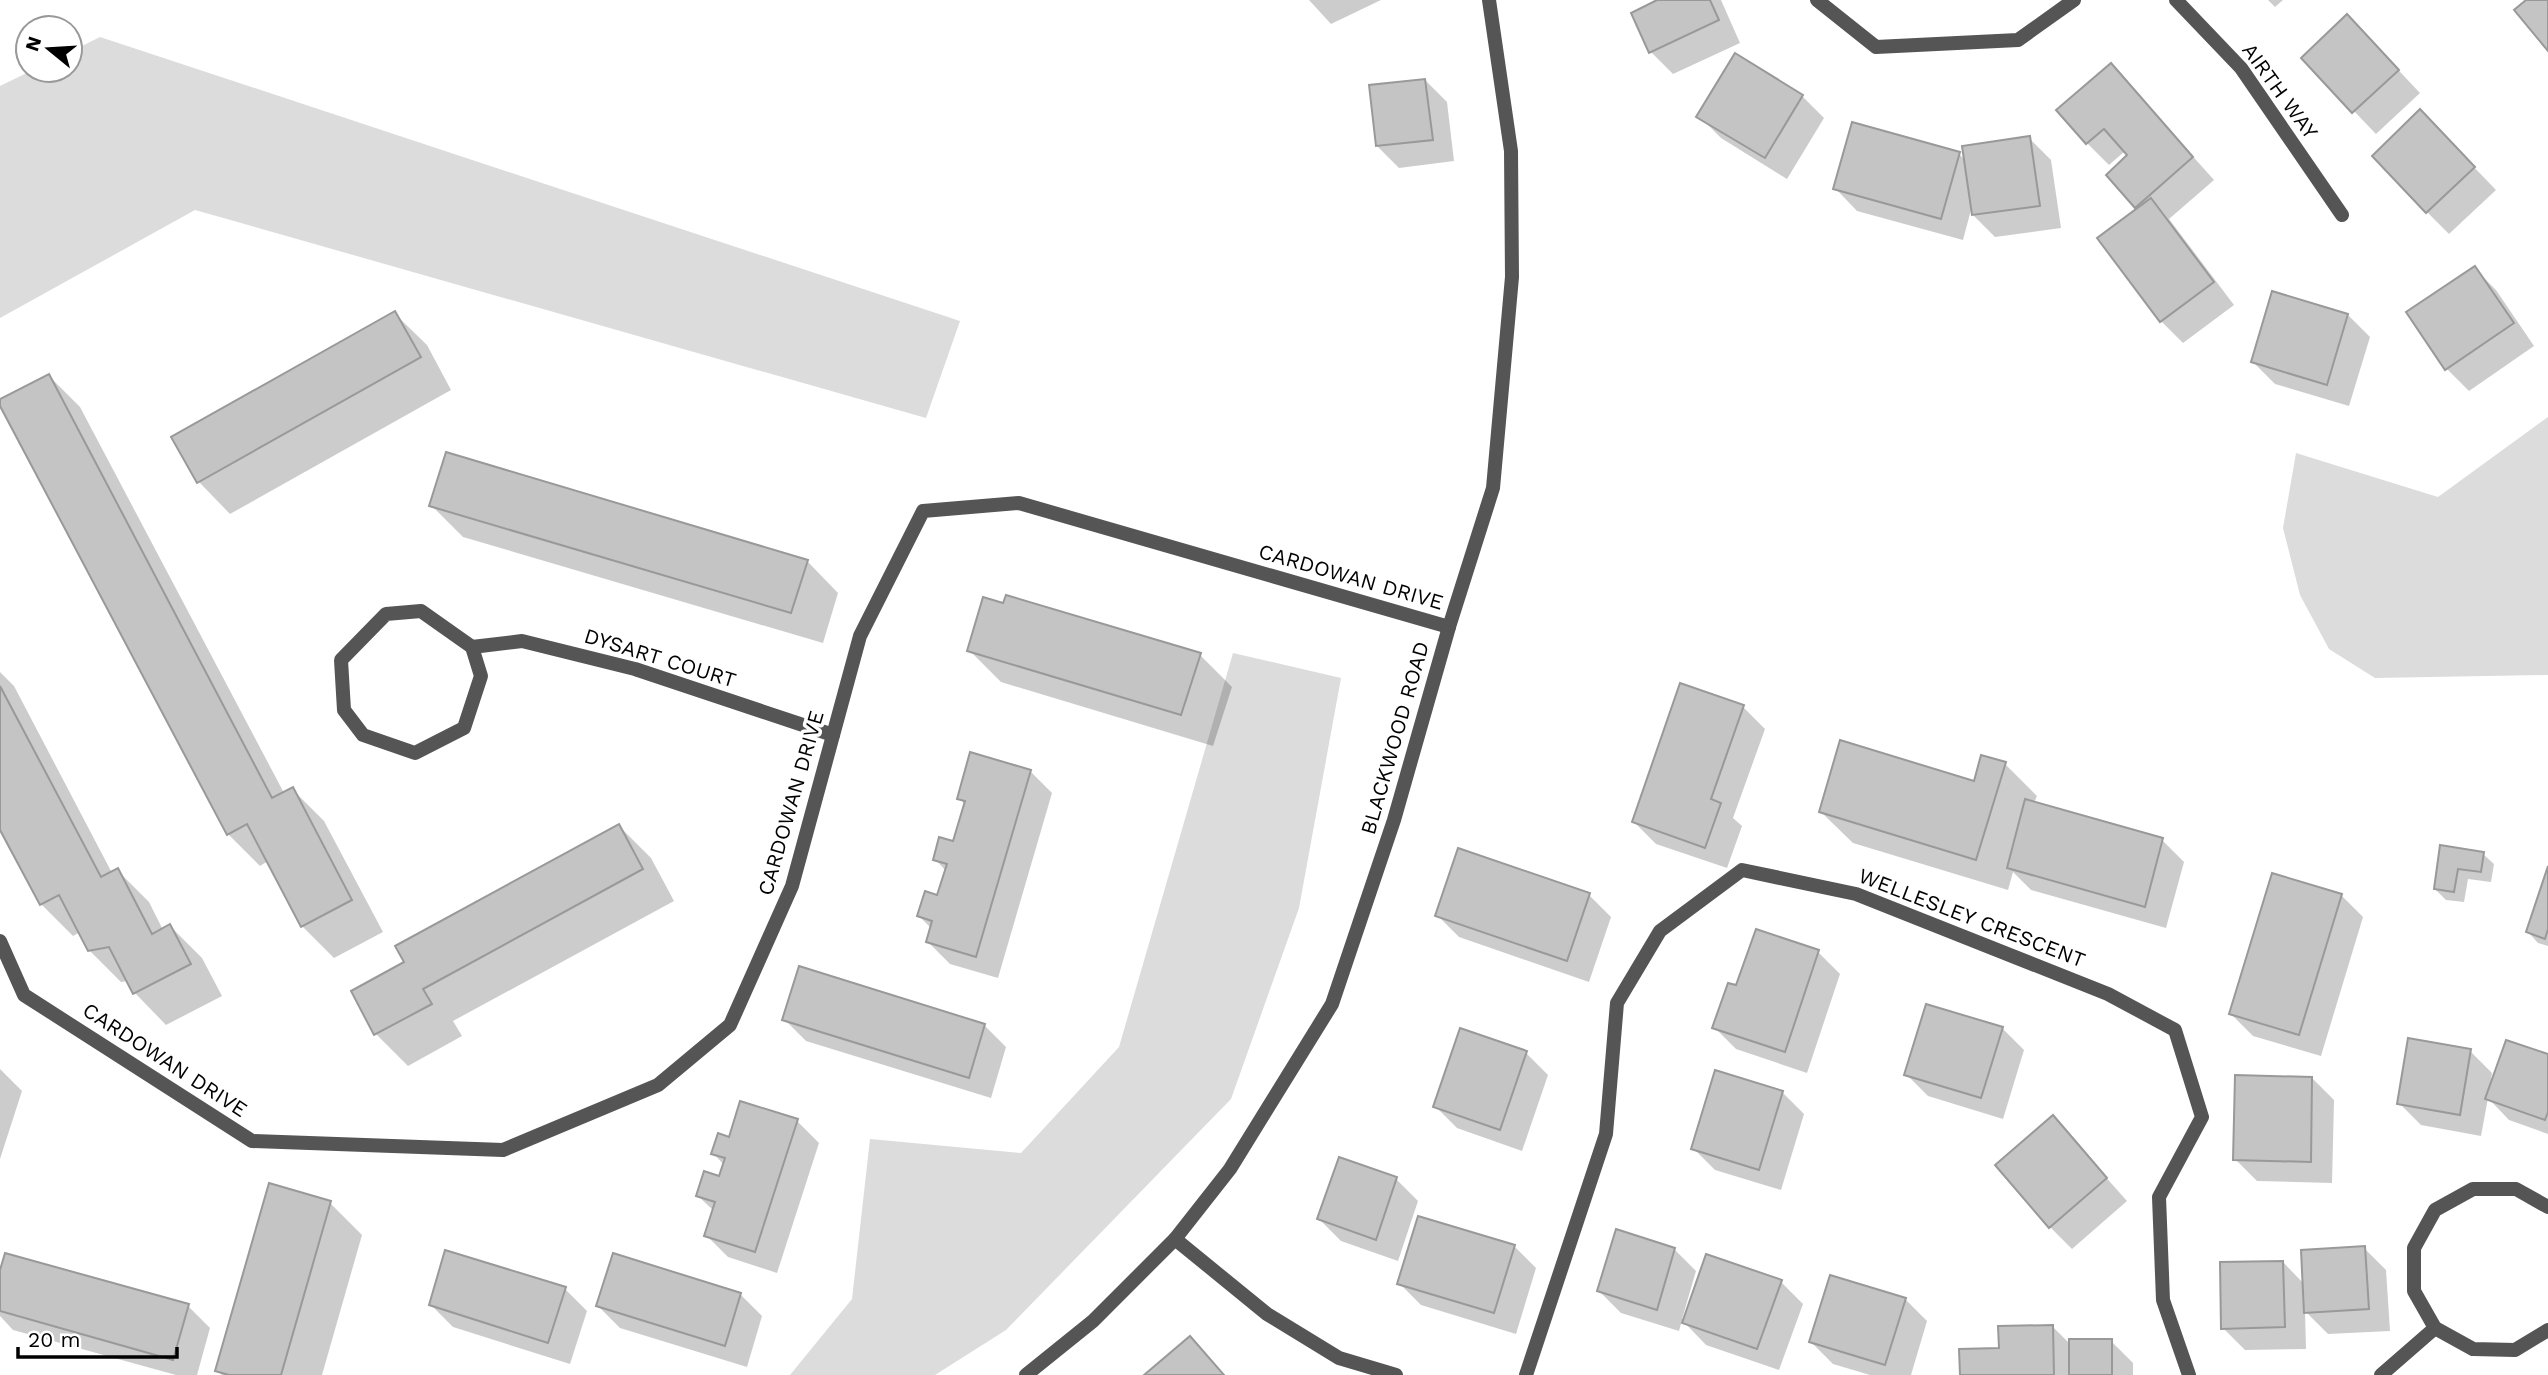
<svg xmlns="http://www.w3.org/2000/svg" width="2548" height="1375" font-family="'Work Sans',sans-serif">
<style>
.green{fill:#dcdcdc}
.shadow{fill:#0003}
.building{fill:#c4c4c4;stroke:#999;stroke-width:2}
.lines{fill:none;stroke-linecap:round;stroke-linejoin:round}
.minor{stroke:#555;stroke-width:14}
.tertiary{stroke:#555;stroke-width:14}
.labels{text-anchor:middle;stroke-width:7;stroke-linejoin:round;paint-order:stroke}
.street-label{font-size:21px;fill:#000;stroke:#fff}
</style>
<rect width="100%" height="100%" fill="#fff"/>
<g class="green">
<polygon points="100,37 960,321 926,418 195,210 0,318 0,86 33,70 70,70 70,52"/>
<polygon points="2548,417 2548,675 2375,678 2329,649 2300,595 2283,528 2296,453 2438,497"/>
<polygon points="1233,653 1341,678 1299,908 1231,1099 1006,1330 935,1375 790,1375 852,1299 870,1139 1021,1153 1119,1047"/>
</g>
<g class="shadow">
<polygon points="1309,0 1381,0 1331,24"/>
<polygon points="1659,0 1721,0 1740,43 1673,74 1651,52"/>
<polygon points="2268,0 2283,0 2275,7"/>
<polygon points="2369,39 2420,93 2376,134 2303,58"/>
<polygon points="2111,65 2214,180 2169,219 2234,305 2183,343 2161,321 2100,238 2139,209 2108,175 2129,155 2125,151 2109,165 2087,143"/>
<polygon points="1425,80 1447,102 1454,161 1399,168 1377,146"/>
<polygon points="1802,96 1824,118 1787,179 1721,138 1699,116"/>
<polygon points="2442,134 2496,190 2449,234 2427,212"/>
<polygon points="2029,138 2051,160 2061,228 1995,237 1973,215 1972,206 1963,240 1857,211 1835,188 1959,154 1966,161"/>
<polygon points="2474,268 2496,290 2534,346 2469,391 2447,369"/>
<polygon points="395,314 427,345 451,390 230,514 199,482 174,438"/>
<polygon points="2348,315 2370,337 2349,406 2275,384 2253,362"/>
<polygon points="49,376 80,407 284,793 292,789 324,821 383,932 334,958 302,926 268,861 260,866 228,834 0,401"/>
<polygon points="431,505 807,561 838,593 823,643 463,537"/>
<polygon points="969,650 1200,655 1232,687 1213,746 1001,682"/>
<polygon points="0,672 14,686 112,873 117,870 149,902 163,930 170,926 202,958 222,996 166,1025 135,993 128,981 121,982 89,950 80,932 73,936 41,904 0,826"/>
<polygon points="1743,707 1765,729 1733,818 1742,826 1727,868 1656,844 1634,822"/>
<polygon points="2005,764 2037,796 2034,803 2162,840 2184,862 2166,928 2031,890 2013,872 2008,890 1853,843 1821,812 1975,783"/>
<polygon points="1030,771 1052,793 998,978 950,964 928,942 931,928 919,916 939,897 946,871 935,859 954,843 966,805 958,798"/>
<polygon points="619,826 651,858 674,901 453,1021 462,1036 408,1066 376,1034 406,962"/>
<polygon points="2442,847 2483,854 2494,864 2491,882 2468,879 2464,902 2446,900 2435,889"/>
<polygon points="2548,871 2548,946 2538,943 2528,932"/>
<polygon points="1589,895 1611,917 1589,982 1459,937 1437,915"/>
<polygon points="2341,895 2363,917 2321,1056 2253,1036 2231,1014"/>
<polygon points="1757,931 1818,952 1840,974 1807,1073 1736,1049 1714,1027 1738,988"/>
<polygon points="784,1019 984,1025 1006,1047 991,1098 806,1041"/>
<polygon points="2002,1028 2024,1050 2003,1119 1928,1096 1906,1074"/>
<polygon points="1461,1031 1526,1053 1548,1075 1522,1151 1457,1128 1435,1106"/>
<polygon points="2470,1051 2492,1073 2490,1085 2492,1086 2548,1056 2548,1134 2509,1120 2488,1098 2481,1136 2421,1125 2399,1103"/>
<polygon points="0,1069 22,1091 0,1159"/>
<polygon points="2312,1078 2334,1100 2332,1183 2257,1181 2235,1159"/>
<polygon points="1782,1092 1804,1114 1781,1190 1715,1170 1693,1148"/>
<polygon points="2053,1118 2127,1201 2072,1249 2050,1227"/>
<polygon points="797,1121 819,1143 777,1273 728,1257 706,1235 714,1211 698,1196 720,1178 724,1165 713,1153 731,1140"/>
<polygon points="1396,1179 1418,1201 1398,1261 1341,1241 1319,1219"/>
<polygon points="330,1203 362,1235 322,1375 222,1375 217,1371"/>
<polygon points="1514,1246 1536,1268 1516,1334 1421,1305 1399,1283"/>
<polygon points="2364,1248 2386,1270 2390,1331 2328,1334 2305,1311 2306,1349 2245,1350 2223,1328 2283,1262 2304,1284"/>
<polygon points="1674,1249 1696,1271 1682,1319 1685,1319 1781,1282 1803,1304 1779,1370 1706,1345 1682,1320 1679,1331 1621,1313 1599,1291"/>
<polygon points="0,1276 188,1306 210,1328 197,1375 176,1375 13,1330 0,1316"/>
<polygon points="565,1289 587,1311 570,1364 453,1327 431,1305"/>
<polygon points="740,1294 762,1316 747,1367 620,1328 598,1306"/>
<polygon points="1905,1299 1927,1321 1911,1375 1870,1375 1833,1364 1811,1342"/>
<polygon points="2053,1327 2071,1345 2111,1341 2133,1363 2133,1375 1962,1375 2000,1350"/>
</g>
<g class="building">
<polygon points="1657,0 1710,0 1719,20 1649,53 1631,13"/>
<polygon points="2526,0 2548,0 2548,51 2514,10"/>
<polygon points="2347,14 2399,70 2352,113 2301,58"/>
<polygon points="1735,53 1803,95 1765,158 1696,117"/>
<polygon points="2111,63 2193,157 2135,208 2106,175 2127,155 2104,129 2086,144 2056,110"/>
<polygon points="1425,79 1433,140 1376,146 1369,85"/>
<polygon points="2420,109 2475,167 2426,213 2372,156"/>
<polygon points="1852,122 1960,152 1941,219 1833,189"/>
<polygon points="2030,136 2040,206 1972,215 1962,146"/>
<polygon points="2151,198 2214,282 2160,322 2097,238"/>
<polygon points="2475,266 2514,323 2445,370 2406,312"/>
<polygon points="2272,291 2348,314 2327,385 2251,362"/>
<polygon points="395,311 421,357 197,483 171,437"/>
<polygon points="49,374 272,798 293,787 352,900 301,927 247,824 227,835 0,406 0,399"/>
<polygon points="446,452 808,560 791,613 429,506"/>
<polygon points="1006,595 1201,653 1181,715 967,651 983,597 1003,603"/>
<polygon points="1680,683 1744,705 1711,799 1721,803 1705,848 1632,822"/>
<polygon points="0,686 101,877 118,868 152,934 170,924 191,964 133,994 109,947 88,951 59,895 40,905 0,830"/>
<polygon points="1840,740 1974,781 1981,755 2006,762 1976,860 1819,812"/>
<polygon points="970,752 1031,770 976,957 926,942 932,921 917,916 925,891 937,895 947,864 933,860 939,837 953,841 965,801 957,799"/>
<polygon points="2025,799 2163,838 2145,907 2007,868"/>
<polygon points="619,824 643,869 423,989 432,1004 374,1035 351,991 404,962 395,946"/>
<polygon points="2440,845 2484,852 2481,872 2458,869 2454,892 2434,889"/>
<polygon points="1458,848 1590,893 1567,961 1435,916"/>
<polygon points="2548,866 2548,929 2545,939 2526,932"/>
<polygon points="2272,873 2342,894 2299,1035 2229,1014"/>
<polygon points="1756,929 1819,950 1785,1052 1712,1028 1728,983 1736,985"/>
<polygon points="799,966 985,1024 969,1078 782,1020"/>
<polygon points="1926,1004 2003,1027 1981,1098 1904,1075"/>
<polygon points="1460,1028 1527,1051 1500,1130 1433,1107"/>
<polygon points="2408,1038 2471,1049 2460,1115 2397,1104"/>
<polygon points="2506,1040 2548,1054 2548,1112 2545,1120 2485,1099"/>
<polygon points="1715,1070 1783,1091 1759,1170 1691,1149"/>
<polygon points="2235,1075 2312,1077 2311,1162 2233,1160"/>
<polygon points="740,1101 798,1119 755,1252 704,1236 715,1202 696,1196 704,1171 719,1176 725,1158 711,1154 718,1133 729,1137"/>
<polygon points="2053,1115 2107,1178 2049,1228 1995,1165"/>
<polygon points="1339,1157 1397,1177 1376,1240 1317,1219"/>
<polygon points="269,1183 331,1201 281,1375 229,1375 215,1371"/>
<polygon points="1418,1216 1515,1245 1494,1313 1397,1284"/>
<polygon points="1616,1229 1675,1248 1657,1310 1597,1291"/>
<polygon points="2365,1246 2369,1309 2304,1313 2301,1250"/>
<polygon points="445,1250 566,1287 548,1343 429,1305"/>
<polygon points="5,1253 189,1304 173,1360 0,1311 0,1270"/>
<polygon points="613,1253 741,1293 725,1346 596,1306"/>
<polygon points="1706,1254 1782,1280 1757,1349 1682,1323"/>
<polygon points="2283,1261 2285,1327 2221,1329 2220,1262"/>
<polygon points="1830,1275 1906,1298 1885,1365 1809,1342"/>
<polygon points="2053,1325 2054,1375 1960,1375 1959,1349 1999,1348 1998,1326"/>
<polygon points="1190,1336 1224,1375 1144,1375"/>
<rect x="2069" y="1339" width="43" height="36"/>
</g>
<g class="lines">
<g class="minor">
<polyline points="1817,0 1876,47 2018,40 2074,0"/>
<polyline points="2176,0 2241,68 2342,215"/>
<polygon points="421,611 472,647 481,676 464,728 415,753 363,735 344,710 341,660 386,614"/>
<polyline points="472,647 522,641 635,669 833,735"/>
<polyline points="0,941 24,995 252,1141 503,1150 658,1085 730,1025 792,886 860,636 923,511 1019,503 1449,627"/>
<polyline points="2548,1207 2516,1189 2473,1189 2435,1210 2414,1248 2414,1291 2435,1328 2473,1349 2515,1350 2548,1330"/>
<polyline points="1175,1239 1267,1314 1339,1358 1396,1375"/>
<polyline points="1526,1375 1606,1134 1617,1003 1660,931 1742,870 1856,894 2108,994 2175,1030 2202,1117 2159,1197 2163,1300 2189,1375"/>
<polyline points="2381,1375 2435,1328"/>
</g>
<polyline class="tertiary" points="1026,1375 1093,1321 1175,1239 1230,1169 1332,1004 1394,820 1449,627 1493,488 1512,277 1511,151 1489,0"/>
</g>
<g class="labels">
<g class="street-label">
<text transform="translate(2280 91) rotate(54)" y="7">AIRTH WAY</text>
<text transform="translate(1351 577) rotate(16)" y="7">CARDOWAN DRIVE</text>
<text transform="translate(660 658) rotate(17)" y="7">DYSART COURT</text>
<text transform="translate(1395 738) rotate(-74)" y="7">BLACKWOOD ROAD</text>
<text transform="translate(791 803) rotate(-74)" y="7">CARDOWAN DRIVE</text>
<text transform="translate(1972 918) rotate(21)" y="7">WELLESLEY CRESCENT</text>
<text transform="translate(165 1060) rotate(33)" y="7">CARDOWAN DRIVE</text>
</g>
</g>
<g transform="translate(49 49) rotate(288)"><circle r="33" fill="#ffffff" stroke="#999999" stroke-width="2"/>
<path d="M0-5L12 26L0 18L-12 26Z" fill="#000000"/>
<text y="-10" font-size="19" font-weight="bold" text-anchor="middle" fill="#000000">N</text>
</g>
<path d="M18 1347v10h159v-10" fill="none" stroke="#000000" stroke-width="3.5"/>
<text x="28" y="1347" font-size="21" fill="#000000" stroke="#ffffff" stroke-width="5" paint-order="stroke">20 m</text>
</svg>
